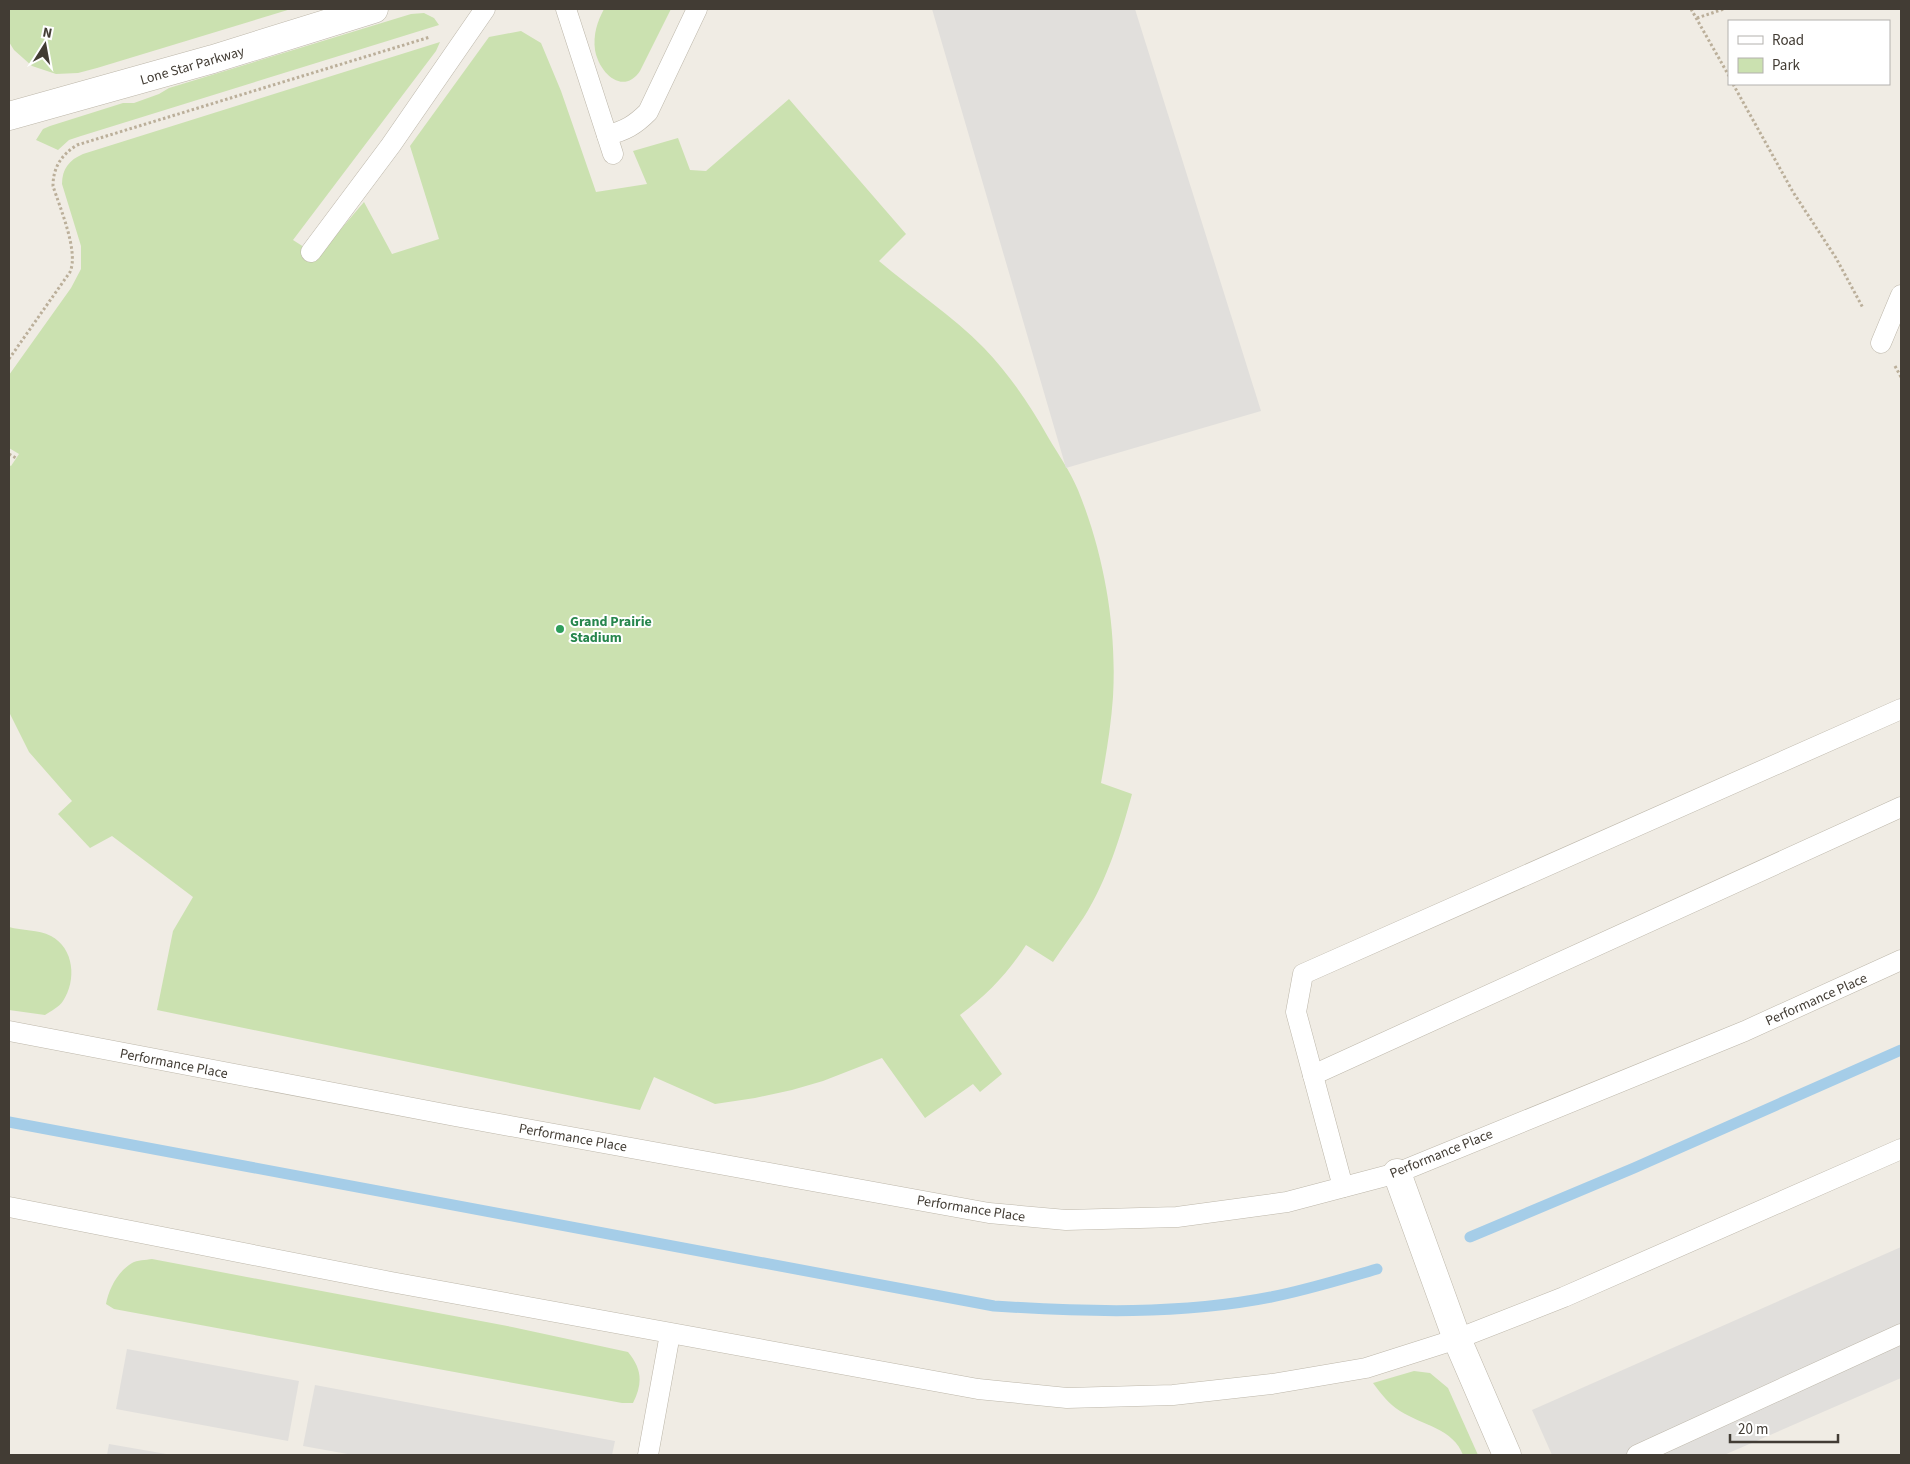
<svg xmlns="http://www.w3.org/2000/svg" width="1910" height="1464" font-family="'Source Sans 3',sans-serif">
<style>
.green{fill:#cbe1b0}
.parking{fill:#e1dfdc}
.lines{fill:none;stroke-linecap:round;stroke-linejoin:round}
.stream{stroke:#a5cde8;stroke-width:11}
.service-casing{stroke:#bdb7aa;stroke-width:21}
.minor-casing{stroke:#bdb7aa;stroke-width:29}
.tertiary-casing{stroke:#bdb7aa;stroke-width:29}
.path{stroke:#bbaf9a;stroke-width:3;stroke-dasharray:2.5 2.5;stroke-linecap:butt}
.service{stroke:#fff;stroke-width:20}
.minor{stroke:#fff;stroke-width:28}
.tertiary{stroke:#fff;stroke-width:28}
.leisure-dot{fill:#2e9e5b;stroke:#fff;stroke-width:2}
.labels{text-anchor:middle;stroke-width:4;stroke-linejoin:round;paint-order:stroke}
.street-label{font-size:14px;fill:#423c34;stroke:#fff}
.leisure-label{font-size:14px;font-weight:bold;fill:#27864d;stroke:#fff;text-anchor:start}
</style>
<rect width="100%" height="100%" fill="#f0ece4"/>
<g class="green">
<polygon points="9,9 291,9 97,68 78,73 56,74 32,66 14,50 9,42"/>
<path d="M604,9H671L640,71C623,96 599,73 595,50C593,35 597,22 604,9Z"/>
<polygon points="424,13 434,18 439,25 81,136 69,140 58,150 36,140 43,129 50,126 123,103 134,103 159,94 169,88 411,14"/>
<path d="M521,31L541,43L561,91L596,192L647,184L633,151L678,138L690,170L706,171L789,99L906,234L879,261C914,291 952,315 984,348C1009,374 1030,405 1048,437C1058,454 1070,471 1078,490C1104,554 1117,627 1113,697C1111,726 1106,755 1101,783L1132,794C1121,835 1107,881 1084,917C1074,932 1063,947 1053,962L1026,945C1008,973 987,995 960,1015L1002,1074L980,1092L973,1084L925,1118L882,1058L823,1081L792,1090L755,1098L715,1104L654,1077L640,1110L157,1010L173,931L193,897L112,836L90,848L58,814L72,801L29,752L9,712V465L11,466L19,454L9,448V375L71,288L81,269V246L62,184C62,169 69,160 83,154L440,42L436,51L293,240L318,256L364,202L392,254L439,239L410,146L489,37Z"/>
<path d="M9,927C22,931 38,929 51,936C74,948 77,980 63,1001C59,1007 51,1011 45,1015L9,1010Z"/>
<path d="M152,1259L512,1327L628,1352C642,1369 643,1383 633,1403H622L114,1309L106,1304C109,1289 117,1272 132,1263C137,1260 146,1260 152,1259Z"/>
<path d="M1414,1371L1430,1373L1448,1388L1478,1455H1463C1454,1429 1422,1425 1400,1411C1389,1404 1381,1394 1373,1383Z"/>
</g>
<g class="parking">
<polygon points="932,9 1135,9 1261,411 1066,468"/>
<polygon points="1901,1247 1901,1378 1724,1455 1552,1455 1532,1410"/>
<polygon points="127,1349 299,1381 288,1441 116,1409"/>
<polygon points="315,1385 615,1441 612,1455 353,1455 303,1446"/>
<polygon points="109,1444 172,1455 107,1455"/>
</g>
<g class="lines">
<g class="stream">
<path d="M9,1122L994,1306C1086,1312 1180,1315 1271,1297C1307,1290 1342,1279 1377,1269"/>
<polyline points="1470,1237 1634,1168 1901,1050"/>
</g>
<defs>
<g id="service">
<polyline points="566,9 613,154"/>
<path d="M607,135C625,131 635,125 648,112L697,9"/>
<polyline points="311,252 391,145 485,9"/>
<polyline points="1881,343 1901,295"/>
<polyline points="9,1031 455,1116 989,1213 1066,1220 1177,1217 1287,1202 1397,1173 1745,1031 1901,960"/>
<polyline points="1313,1075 1901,807"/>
<polyline points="1343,1187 1296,1012 1303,974 1901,709"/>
<polyline points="9,1207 391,1282 978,1389 1067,1398 1173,1395 1272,1384 1366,1368 1457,1339 1564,1297 1901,1149"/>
<polyline points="648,1455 670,1334"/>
<polyline points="1637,1455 1901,1334"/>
</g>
<polyline id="minor" points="1397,1173 1457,1339 1507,1455"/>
<polyline id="tertiary" points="9,116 213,59 374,9"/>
</defs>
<use href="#service" class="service-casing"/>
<use href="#minor" class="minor-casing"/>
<use href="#tertiary" class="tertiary-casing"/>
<g class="path">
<polyline points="1691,9 1729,76"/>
<polyline points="1697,18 1724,9"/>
<polyline points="1733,84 1793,192 1836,258 1863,308"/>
<path d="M9,359L70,272C79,252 60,208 53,186C53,168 61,155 77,145L430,37"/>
<polyline points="1895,366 1901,377"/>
<polyline points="9,454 16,458"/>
</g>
<use href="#service" class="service"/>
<use href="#minor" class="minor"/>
<use href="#tertiary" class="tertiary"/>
</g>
<circle class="leisure-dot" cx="560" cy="629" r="5"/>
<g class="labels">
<g class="street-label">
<text transform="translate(192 65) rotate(-16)" y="5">Lone Star Parkway</text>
<text transform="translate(1816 999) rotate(-24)" y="5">Performance Place</text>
<text transform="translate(174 1063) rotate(11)" y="5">Performance Place</text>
<text transform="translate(573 1137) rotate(10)" y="5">Performance Place</text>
<text transform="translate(1441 1153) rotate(-22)" y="5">Performance Place</text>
<text transform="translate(971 1208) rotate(9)" y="5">Performance Place</text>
</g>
<g class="leisure-label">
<text x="570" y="626">Grand Prairie<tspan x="570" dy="16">Stadium</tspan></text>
</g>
</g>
<rect width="1910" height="1464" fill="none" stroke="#423c34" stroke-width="20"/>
<rect x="1728" y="20" width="162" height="65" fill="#ffffff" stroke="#b3b1ae"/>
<rect x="1738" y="36" width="25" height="8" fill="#ffffff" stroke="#b3b1ae"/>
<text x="1772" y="45" font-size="15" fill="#423c34">Road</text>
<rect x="1738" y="58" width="25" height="15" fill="#cbe1b0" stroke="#b3b1ae"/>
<text x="1772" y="70" font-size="15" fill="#423c34">Park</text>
<g transform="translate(45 45) rotate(11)" stroke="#ffffff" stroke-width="4" paint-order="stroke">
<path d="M0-4L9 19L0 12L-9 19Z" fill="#423c34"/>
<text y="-8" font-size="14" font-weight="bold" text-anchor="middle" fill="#423c34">N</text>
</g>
<path d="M1730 1434v8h108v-8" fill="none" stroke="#423c34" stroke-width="2.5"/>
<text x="1738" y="1434" font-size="15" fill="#423c34" stroke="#ffffff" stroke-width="4" paint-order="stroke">20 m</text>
</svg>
